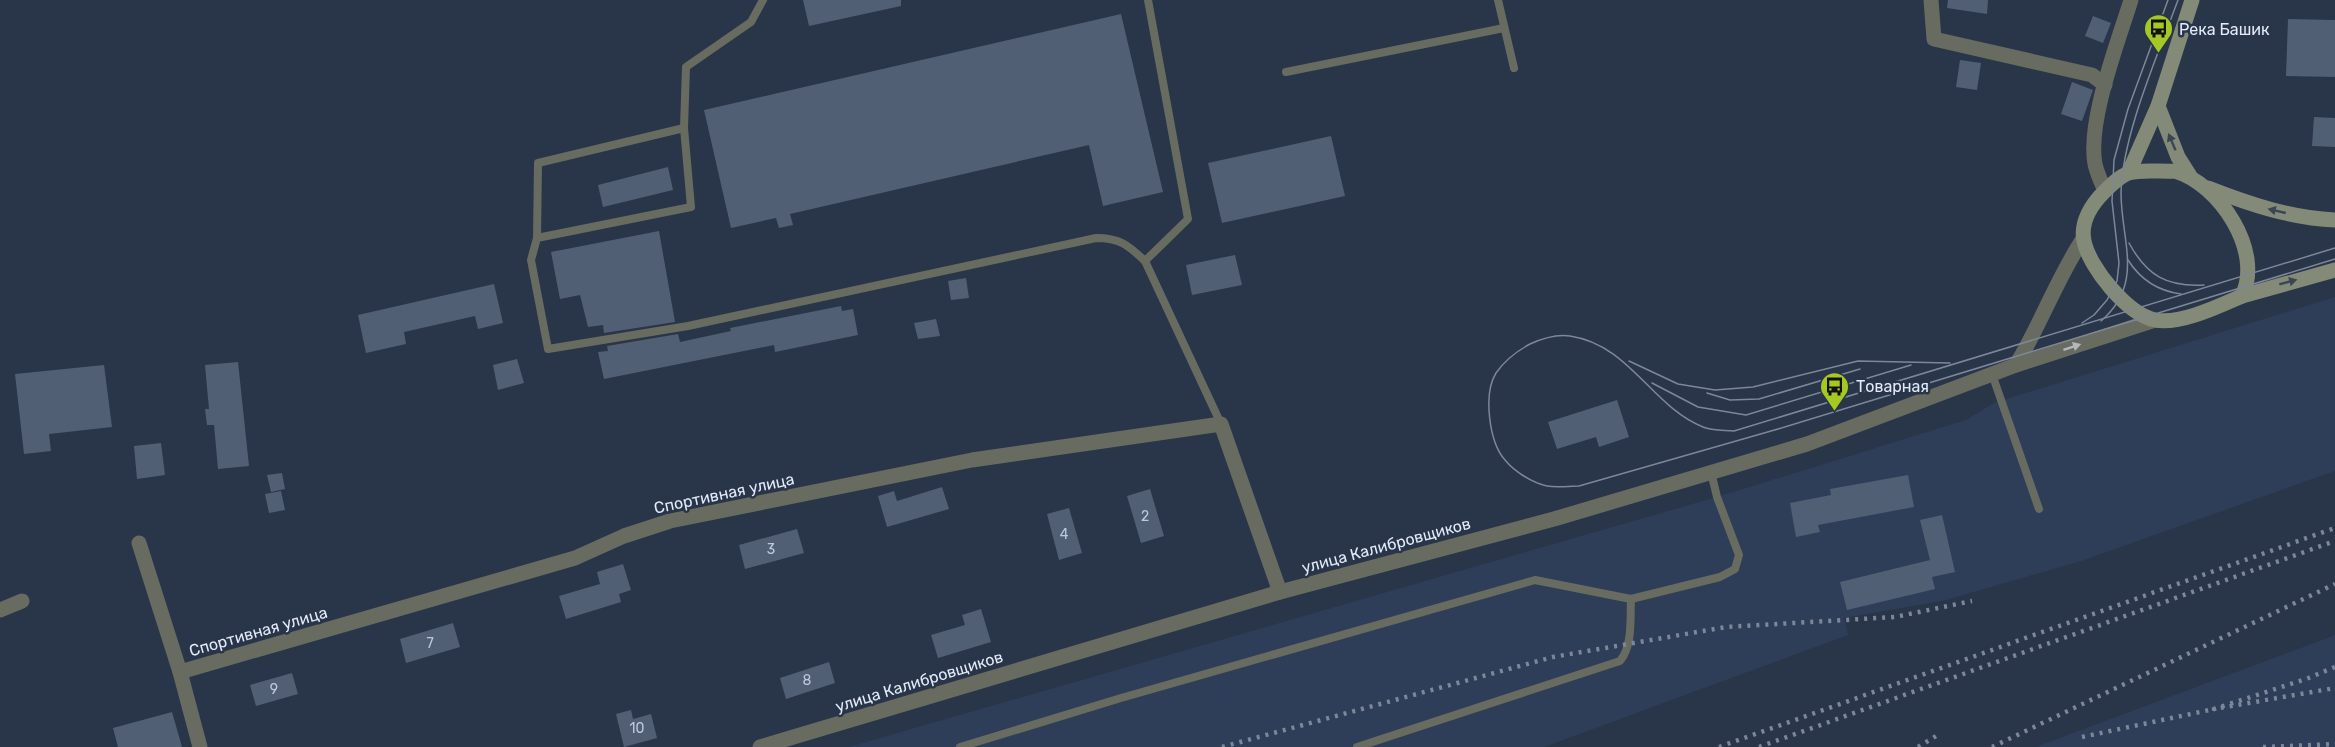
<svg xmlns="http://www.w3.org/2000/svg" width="2335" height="747" font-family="Rubik,sans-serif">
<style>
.built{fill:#2f3e58}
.building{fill:#515f75}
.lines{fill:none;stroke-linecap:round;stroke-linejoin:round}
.service{stroke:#686b60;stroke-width:8}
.minor{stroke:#686b60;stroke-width:15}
.tertiary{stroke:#686b60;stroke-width:15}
.secondary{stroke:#848a78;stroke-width:15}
.tram{stroke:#7d8798;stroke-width:1.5}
.rail{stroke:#7d8798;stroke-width:4.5;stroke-dasharray:3 6;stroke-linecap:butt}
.oneway{fill:#3b4652}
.oneway2{fill:#b2b8bc}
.labels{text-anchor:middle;stroke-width:5;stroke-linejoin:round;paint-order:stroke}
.number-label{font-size:14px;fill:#bec8d8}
.poi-label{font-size:16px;fill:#e3ebf9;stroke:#293549;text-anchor:start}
.street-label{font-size:16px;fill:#e3ebf9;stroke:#293549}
</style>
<rect width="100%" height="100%" fill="#293549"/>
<g class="built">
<polygon points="2335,297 2335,471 2081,561 1946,600 1844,618 1848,635 1544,747 849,747 1717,497 1966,420 1994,403"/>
<polygon points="2335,635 2335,747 2036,747 2325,639"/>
</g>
<g class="building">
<polygon points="803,0 901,0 901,6 809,26"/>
<polygon points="1948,0 1988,0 1987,14 1947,8"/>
<polygon points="1121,14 1163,192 1103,206 1089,145 790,214 793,225 779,228 776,218 731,228 704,110"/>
<polygon points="2093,16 2111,23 2103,43 2085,36"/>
<polygon points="2288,19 2335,20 2335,77 2286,76"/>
<polygon points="1960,60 1981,63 1977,90 1956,87"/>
<polygon points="2072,82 2093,90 2082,121 2061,114"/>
<polygon points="2314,117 2335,118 2335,147 2312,146"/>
<polygon points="1331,136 1345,196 1222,223 1208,163"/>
<polygon points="668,167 673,190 603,207 598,185"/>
<polygon points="659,231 675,322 604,333 603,325 588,327 580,295 560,299 551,252"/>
<polygon points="1235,255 1242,285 1192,295 1186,265"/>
<polygon points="966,278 969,298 951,300 948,281"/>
<polygon points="494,284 503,323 478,329 475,316 404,332 406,344 366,353 358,315"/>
<polygon points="841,306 842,311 853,309 858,335 775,352 774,345 604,379 598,352 608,351 607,346 678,334 680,342 731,331 730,328"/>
<polygon points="936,319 940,336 918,339 914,323"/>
<polygon points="517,359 524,383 498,390 493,365"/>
<polygon points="238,362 249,466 218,469 214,425 207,425 205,409 209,409 205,365"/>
<polygon points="104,365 112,427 49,434 51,451 24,454 15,374"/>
<polygon points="1617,400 1629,437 1599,447 1596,437 1557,449 1548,422"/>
<polygon points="161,443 165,475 137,479 134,446"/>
<polygon points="282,473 285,489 271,492 267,475"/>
<polygon points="1908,475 1914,507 1818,525 1820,532 1796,537 1790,503 1831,495 1830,489"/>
<polygon points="942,487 949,509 887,527 878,496 894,491 897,501"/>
<polygon points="1150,489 1164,536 1141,543 1127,496"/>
<polygon points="281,491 285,510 269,513 265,494"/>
<polygon points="1069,508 1082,553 1059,560 1047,514"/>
<polygon points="1942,515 1955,572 1932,577 1935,589 1847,610 1840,582 1930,560 1920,520"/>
<polygon points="797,529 804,553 745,569 739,545"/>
<polygon points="623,564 631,590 619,594 621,602 566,619 559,596 600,584 597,572"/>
<polygon points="981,609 991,642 938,658 931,635 965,625 962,615"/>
<polygon points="453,623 460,647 406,663 400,639"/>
<polygon points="829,662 835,683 786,699 780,678"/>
<polygon points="292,673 298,694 256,706 250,685"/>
<polygon points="631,710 633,719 651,714 657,738 624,747 616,714"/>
<polygon points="172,712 182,747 118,747 113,728"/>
</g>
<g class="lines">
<g class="service">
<path d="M763,0L751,22L686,67L684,128L691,207L537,238L531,260L548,349L688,326L1096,238C1120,238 1128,245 1145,261L1221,424"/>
<polyline points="1498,0 1514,68"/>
<polyline points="1286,72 1504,28"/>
<polyline points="537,238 538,163 684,128"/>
<polyline points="1145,261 1188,219 1148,0"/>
<polyline points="1992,374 2039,509"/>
<polyline points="960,747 1121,698 1535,580 1631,599 1720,577 1735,569 1739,555 1717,497 1711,472"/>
<path d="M1357,747L1620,661C1633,646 1630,618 1631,599"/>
</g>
<g class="minor">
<polyline points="1931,0 1934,39 2092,75 2105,85"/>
<path d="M2105,191C2101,182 2097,173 2095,164C2087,122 2118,42 2131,0"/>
<polyline points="139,543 180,672 200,747"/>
<polyline points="0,610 22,601"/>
<polyline points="180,672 575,558 624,536 670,521 972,460 1221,424 1280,592"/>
</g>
<g class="tertiary">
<path d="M2016,365C2041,324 2057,278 2083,239"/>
<polyline points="760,747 1280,592 1554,519 1807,444 2016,365 2155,320"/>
</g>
<g class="secondary">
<polyline points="2158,106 2178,157 2190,176"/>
<path d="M2175,171C2219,184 2264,251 2242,296C2219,306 2180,325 2155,320C2127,314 2089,267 2084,241C2080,222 2092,204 2104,192C2111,185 2120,176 2129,173C2140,169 2163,172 2175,171Z"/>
<polyline points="2129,172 2158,106 2192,0"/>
<path d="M2208,188C2249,204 2290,218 2335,220"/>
<polyline points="2242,296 2335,270"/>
</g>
<g class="tram">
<path d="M2129,243C2147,276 2167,287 2204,285"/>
<path d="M2335,248L1734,431C1724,430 1712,431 1703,427C1651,406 1630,345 1570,336C1557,334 1541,339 1530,344C1517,351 1505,360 1496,373C1483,394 1489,442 1505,460C1514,471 1532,483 1547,486C1557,488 1569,486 1579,486L1778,429L2335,259"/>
<path d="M2128,260C2140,279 2158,291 2181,294"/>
<path d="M2101,321C2145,283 2121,241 2121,193C2122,135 2158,55 2178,0"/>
<polyline points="2082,323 2094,315 2107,300 2117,281 2119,263 2112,201 2114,160 2128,109 2168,0"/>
<polyline points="1629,361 1678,384 1715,390 1753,387 1858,361 1950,363"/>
<polyline points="1652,383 1698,407 1746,415 1911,365"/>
<polyline points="1707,393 1730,400 1759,399 1860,369"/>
</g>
<g class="rail">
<polyline points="2335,667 2306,679 2214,709 2335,688"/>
<polyline points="2082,737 2214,709"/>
<polyline points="1222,747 1553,657 1726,627 1895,617 1972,601"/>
<polyline points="1719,747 2335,528"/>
<polyline points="1759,747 2335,541"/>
<polyline points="1918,747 1941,733"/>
<polyline points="1992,747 2335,584"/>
<polyline points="2263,747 2335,744"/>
</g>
</g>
<defs><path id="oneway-solid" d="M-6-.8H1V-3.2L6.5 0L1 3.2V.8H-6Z" transform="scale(1.5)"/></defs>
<g class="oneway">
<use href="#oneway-solid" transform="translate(2172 142) rotate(-113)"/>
<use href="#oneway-solid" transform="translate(2277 211) rotate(-167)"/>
<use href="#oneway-solid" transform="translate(2288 282) rotate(-15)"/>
</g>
<use class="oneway2" href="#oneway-solid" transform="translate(2072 347) rotate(-18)"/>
<defs>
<symbol id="bus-pin" viewBox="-11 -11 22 30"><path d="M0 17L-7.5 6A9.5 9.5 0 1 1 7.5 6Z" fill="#a6c822" stroke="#293549"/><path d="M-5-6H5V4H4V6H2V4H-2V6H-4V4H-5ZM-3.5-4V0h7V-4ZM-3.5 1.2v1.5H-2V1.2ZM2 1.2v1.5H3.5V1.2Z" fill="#111"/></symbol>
</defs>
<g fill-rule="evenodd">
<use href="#bus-pin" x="2142" y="12" width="33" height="45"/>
<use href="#bus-pin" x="1818" y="370" width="33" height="45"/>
</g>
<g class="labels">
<g class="number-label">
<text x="1145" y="521">2</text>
<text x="1064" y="539">4</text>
<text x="771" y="554">3</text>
<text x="430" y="648">7</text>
<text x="807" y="685">8</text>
<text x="274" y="694">9</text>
<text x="637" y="733">10</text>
</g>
<g class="poi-label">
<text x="2179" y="35">Река Башик</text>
<text x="1856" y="392">Товарная</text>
</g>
<g class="street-label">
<text transform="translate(724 493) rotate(-12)" y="6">Спортивная улица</text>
<text transform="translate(1386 545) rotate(-15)" y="6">улица Калибровщиков</text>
<text transform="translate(258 631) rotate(-16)" y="6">Спортивная улица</text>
<text transform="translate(919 681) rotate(-17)" y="6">улица Калибровщиков</text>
</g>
</g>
</svg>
